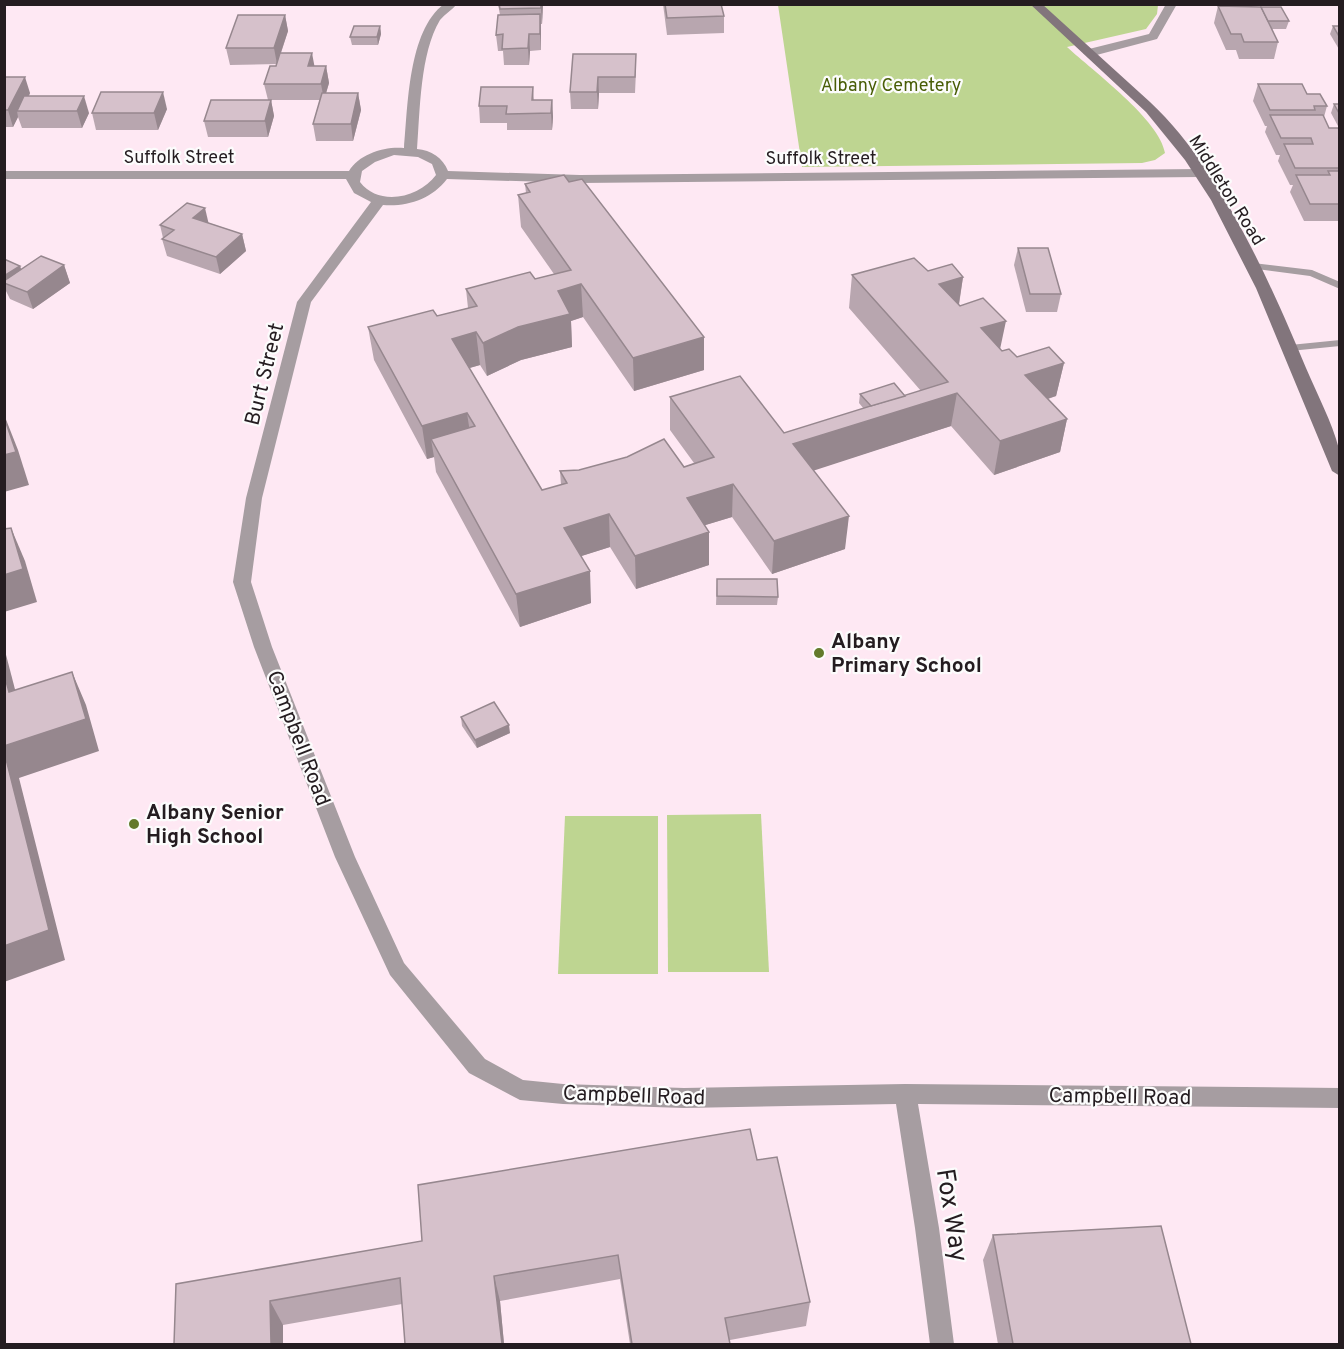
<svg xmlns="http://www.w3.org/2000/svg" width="1344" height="1349" font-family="Overpass,sans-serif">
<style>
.green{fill:#bed591}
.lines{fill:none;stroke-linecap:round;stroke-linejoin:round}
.lane{fill:#a69da1;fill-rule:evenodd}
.street{fill:#a69da1;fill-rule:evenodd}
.secondary{fill:#82757c;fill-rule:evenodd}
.wall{fill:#b8a6af}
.shaded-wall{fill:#96878e}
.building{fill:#d6c1cb;stroke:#96878e;stroke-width:1.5}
.poi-dot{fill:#637a2b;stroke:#fcfcfc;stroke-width:2}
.labels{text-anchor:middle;stroke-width:4.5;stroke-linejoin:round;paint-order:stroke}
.far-park-label{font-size:18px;fill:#485d06;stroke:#fcfcfc}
.far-street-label{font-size:18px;fill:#241c20;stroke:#fcfcfc}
.street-label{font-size:21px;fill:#241c20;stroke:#fcfcfc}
.poi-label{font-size:21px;font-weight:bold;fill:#241c20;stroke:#fcfcfc;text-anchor:start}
.near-street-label{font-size:26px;fill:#241c20;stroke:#fcfcfc}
</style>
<rect width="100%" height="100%" fill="#fee8f3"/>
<g class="green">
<path d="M778,5H1158L1157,14L1146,29L1067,47C1093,71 1160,120 1165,153L1155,160L1142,163L802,167Z"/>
<polygon points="761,814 769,972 668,972 667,815"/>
<polygon points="565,816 658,816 658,974 558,974"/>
</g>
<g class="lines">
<g class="lane">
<polygon points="1253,263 1312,270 1340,282 1340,289 1310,276 1249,268 1249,264"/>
<polygon points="1340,340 1340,346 1290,351 1284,348 1290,345"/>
</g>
<g class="street">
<path d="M444,4H457C452,10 445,14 440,20C420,53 420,111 417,149C431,150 443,158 448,171L580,175L1200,169L1207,173L1200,177L580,183L447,179C432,199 407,207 383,205L311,302L262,498L251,582L272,647L355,857L404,963L485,1059L523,1080L563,1084L684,1088L905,1084L1340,1088V1108L918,1104L939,1228L954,1344H930L915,1228L896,1104L684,1108L563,1104L520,1100L469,1073L390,975L335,857L254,647L233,582L246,498L297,302L371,202L354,193L346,179H4V171H349C359,154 385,146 404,148C408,106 408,31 444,4ZM394,155L418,157L432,164L436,175C419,198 379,207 360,182L362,171L375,162Z"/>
<polygon points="1166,4 1177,4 1157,39 1089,57 1083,53 1085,50 1149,34"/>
</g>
<path class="secondary" d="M1030,4H1042L1150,102C1219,166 1270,282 1306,368C1317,394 1332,422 1339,449C1341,457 1340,468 1340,476L1332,471L1256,288L1211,200L1185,160L1146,112Z"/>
</g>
<g class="wall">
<polygon points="498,4 543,4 542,24 541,24 541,50 530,51 529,65 504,65 503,51 498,51 496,35 500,15"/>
<polygon points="663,4 721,4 724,16 724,33 667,35"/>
<polygon points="1218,6 1289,21 1286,29 1272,29 1278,42 1274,59 1239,59 1236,50 1226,50 1214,23"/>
<polygon points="285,15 288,31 281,53 314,66 326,66 329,83 326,93 358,93 361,110 353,141 316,141 313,124 320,100 271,100 274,116 268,137 208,137 204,121 268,100 264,84 277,64 230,65 226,48"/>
<polygon points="380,26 381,34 378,45 352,45 350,37"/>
<polygon points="1333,26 1340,26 1340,51 1330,34"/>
<polygon points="573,54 636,71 635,93 599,93 598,109 571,109 570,92"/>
<polygon points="4,77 30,93 29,96 89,113 82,128 22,128 18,117 13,127 4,127"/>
<polygon points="1258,84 1307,94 1327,106 1324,117 1329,128 1340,131 1340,221 1304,221 1290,192 1293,185 1290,185 1278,161 1280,155 1276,155 1265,132 1267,126 1265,126 1253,101"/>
<polygon points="533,87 534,100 552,100 553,117 552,130 507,130 507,123 480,123 479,106"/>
<polygon points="1334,104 1340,104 1340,126 1338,126 1331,113"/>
<polygon points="167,109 158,130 96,130 92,113"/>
<polygon points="525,184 704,370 634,391 583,317 571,321 572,347 521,360 487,376 480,365 469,368 542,490 561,485 560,471 684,467 694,463 670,430 670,397 784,433 864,409 859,403 860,394 905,396 921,391 849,308 852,275 928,271 963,277 959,305 1002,351 1017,357 1064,363 1056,396 1048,399 1067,419 1060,452 994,475 951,426 813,470 845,549 772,574 732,517 705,525 709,565 636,589 610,547 581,556 591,603 520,627 436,472 434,457 427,459 374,360 368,327 437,316 468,308 466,289 535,279 554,274 521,227 518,195 526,193"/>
<polygon points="209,223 242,234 246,251 220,274 167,256 162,239 163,238 160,225"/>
<polygon points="1018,248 1061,294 1057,312 1026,312 1014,265"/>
<polygon points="4,259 20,266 21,270 64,265 70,283 33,309 10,299 4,287"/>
<polygon points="717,579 778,597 777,605 716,605"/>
<polygon points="461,717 510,733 477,748 462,726"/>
<polygon points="757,1160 810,1302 806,1326 730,1340 730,1344 630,1344 620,1279 500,1301 504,1344 405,1344 402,1304 283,1325 283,1344 174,1344 176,1284 422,1241"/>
<polygon points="993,1235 1191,1344 998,1344 983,1260"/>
</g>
<g class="shaded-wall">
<polygon points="541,4 543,4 542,24 541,8"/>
<polygon points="540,14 541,30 541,50 540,34"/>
<polygon points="285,15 288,31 277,64 274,48"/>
<polygon points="380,26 381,34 378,45 377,37"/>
<polygon points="529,34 530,51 529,65 528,48"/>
<polygon points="312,53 315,69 308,66"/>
<polygon points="326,66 329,83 324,100 321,84"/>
<polygon points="25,77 30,93 21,111 17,111 18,117 13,127 8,110"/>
<polygon points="598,77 599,93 598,109 597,92"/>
<polygon points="163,92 167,109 158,130 154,113"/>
<polygon points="358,93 361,110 353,141 351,124"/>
<polygon points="84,96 89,113 82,128 77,111"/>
<polygon points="271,100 274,116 268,137 265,121"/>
<polygon points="552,100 553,117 552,130 551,113"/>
<polygon points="205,208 209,225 193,218"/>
<polygon points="242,234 246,251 220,274 216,257"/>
<polygon points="64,265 70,283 33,309 27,292"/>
<polygon points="20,266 23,275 4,283 4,276"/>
<polygon points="963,277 958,309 939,284"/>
<polygon points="581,284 583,317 571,321 572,347 521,360 487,376 483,343 558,291"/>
<polygon points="1006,321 999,354 981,328"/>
<polygon points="476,332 480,365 456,372 452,339"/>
<polygon points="704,337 704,370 634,391 633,358"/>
<polygon points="1064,363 1056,396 1018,408 1025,375"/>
<polygon points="957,393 951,426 791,478 793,444"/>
<polygon points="467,413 472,446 431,439 434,457 427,459 422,426"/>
<polygon points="5,417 18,450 29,485 4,492"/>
<polygon points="1067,419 1060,452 994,475 1000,441"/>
<polygon points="733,484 732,517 686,531 687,498"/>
<polygon points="609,514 610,547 566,561 564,528"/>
<polygon points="849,516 845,549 772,574 774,541"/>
<polygon points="11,528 25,561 37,602 4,612 4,575"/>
<polygon points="709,532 709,565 636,589 635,556"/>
<polygon points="590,571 591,603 520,627 516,594"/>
<polygon points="4,647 24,724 9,692 4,674"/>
<polygon points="72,672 86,705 99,751 19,778 65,960 4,982 4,746"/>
<polygon points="509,725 510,733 477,748 475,740"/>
<polygon points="494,1276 500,1301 504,1344 502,1344"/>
<polygon points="270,1301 283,1325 283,1344 271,1344"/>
</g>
<g class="building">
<polygon points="499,4 541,4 541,8 500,9"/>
<polygon points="665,4 721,4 724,16 667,18"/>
<polygon points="1218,6 1261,7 1278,42 1244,42 1241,34 1231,34"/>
<polygon points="1261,7 1281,7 1289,21 1268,21"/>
<polygon points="540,14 540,34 529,34 528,48 502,49 503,34 496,35 498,15"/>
<polygon points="238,15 285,15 274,48 226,48"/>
<polygon points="354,26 380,26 377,37 350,37"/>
<polygon points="1333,26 1340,26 1340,38"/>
<polygon points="280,53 312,53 308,66 326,66 321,84 264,84 270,66 276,66"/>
<polygon points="573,54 636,54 635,77 598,77 597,92 570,92"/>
<polygon points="4,77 25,77 8,110 4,110"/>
<polygon points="1258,84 1302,84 1307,94 1320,94 1327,106 1314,106 1315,110 1270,110"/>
<polygon points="481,87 533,87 532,100 552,100 551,113 506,114 507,106 479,106"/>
<polygon points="101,92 163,92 154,113 92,113"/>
<polygon points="322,93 358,93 351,124 313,124"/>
<polygon points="24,96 84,96 77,111 17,111"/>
<polygon points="211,100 271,100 265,121 204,121"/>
<polygon points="1334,104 1340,104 1340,115"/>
<polygon points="1270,115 1323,115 1329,128 1338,128 1340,131 1340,168 1295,168 1284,144 1313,144 1311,138 1281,138"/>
<polygon points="1328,171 1340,171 1340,204 1310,204 1296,175 1330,175"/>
<polygon points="564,175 569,182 582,179 704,337 633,358 581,284 558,291 570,314 518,327 483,343 476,332 452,339 542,490 567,483 560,471 579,470 627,457 664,439 684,467 714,457 670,397 740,376 784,433 948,382 852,275 914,258 928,271 952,264 963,277 939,284 960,306 983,298 1006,321 981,328 1002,351 1009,349 1017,357 1049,347 1064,363 1025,375 1067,419 1000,441 957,393 793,444 849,516 774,541 733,484 687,498 709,532 635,556 609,514 564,528 590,571 516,594 431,439 475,426 467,413 422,426 368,327 433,310 437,316 477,306 466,289 530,272 535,279 571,270 518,195 530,192 525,184"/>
<polygon points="187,203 205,208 193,218 242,234 216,257 162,239 174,230 160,225"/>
<polygon points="1018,248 1048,248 1061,294 1030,294"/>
<polygon points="41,256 64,265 27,292 4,283 4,281"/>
<polygon points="4,259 20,266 4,276"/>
<polygon points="894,383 905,396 871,406 860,394"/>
<polygon points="4,417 16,452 4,455"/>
<polygon points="11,528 23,569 4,575 4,529"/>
<polygon points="717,579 777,579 778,597 717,596"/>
<polygon points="72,672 86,719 4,746 4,674 9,692"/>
<polygon points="494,702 509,725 475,740 461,717"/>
<polygon points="4,751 49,930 4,946"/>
<polygon points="750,1129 757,1160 777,1157 810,1302 725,1318 730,1344 632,1344 618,1255 494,1276 502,1344 405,1344 400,1278 270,1301 271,1344 174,1344 176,1284 422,1241 418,1185"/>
<polygon points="1161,1226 1191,1344 1013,1344 993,1235"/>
</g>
<g class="poi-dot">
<circle cx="819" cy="653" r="6"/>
<circle cx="134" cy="824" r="6"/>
</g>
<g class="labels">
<g class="far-park-label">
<text x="891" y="91">Albany Cemetery</text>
</g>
<g class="far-street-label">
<text x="179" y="163">Suffolk Street</text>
<text x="821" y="164">Suffolk Street</text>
<text transform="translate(1227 190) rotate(58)" y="6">Middleton Road</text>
</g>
<g class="street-label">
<text transform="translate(264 374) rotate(-76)" y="7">Burt Street</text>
<text transform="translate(299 738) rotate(69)" y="7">Campbell Road</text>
<text transform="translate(634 1095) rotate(2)" y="7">Campbell Road</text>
<text transform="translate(1120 1096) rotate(1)" y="7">Campbell Road</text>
</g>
<g class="poi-label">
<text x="831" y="648">Albany<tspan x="831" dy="24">Primary School</tspan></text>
<text x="146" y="819">Albany Senior<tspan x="146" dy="24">High School</tspan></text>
</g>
<g class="near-street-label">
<text transform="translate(953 1215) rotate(81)" y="9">Fox Way</text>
</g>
</g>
<rect width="1344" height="1349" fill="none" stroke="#241c20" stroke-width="12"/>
</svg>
